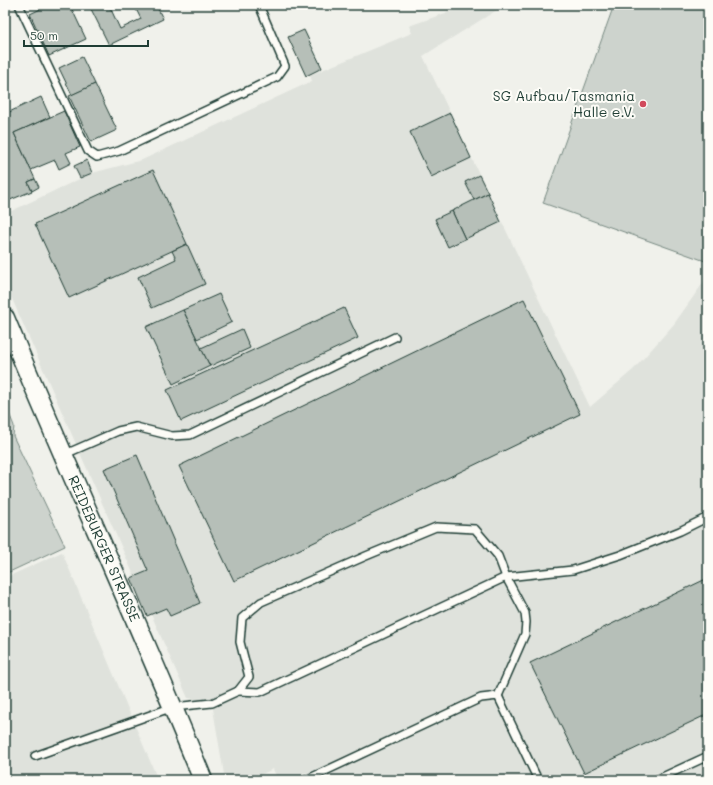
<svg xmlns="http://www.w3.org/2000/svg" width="713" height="785" font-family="Mali,sans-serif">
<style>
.built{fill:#dfe2dc}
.green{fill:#cdd3cd;stroke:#768880}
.building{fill:#b6bfb8;stroke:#1f3d34}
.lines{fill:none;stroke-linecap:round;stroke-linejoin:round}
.service-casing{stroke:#1f3d34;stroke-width:10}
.tertiary-casing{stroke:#1f3d34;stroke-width:21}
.service{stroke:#fdfcf7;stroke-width:7}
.tertiary{stroke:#fdfcf7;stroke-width:18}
.poi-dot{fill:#d1495b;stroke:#fdfcf7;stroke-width:1.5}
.labels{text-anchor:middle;stroke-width:4;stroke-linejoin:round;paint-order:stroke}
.poi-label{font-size:14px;fill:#1f3d34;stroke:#fdfcf7;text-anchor:end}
.street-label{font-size:14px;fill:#1f3d34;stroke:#fdfcf7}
</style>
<rect width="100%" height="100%" fill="#f0f1eb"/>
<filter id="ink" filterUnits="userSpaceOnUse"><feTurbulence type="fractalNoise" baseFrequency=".025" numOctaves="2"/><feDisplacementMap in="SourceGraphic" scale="8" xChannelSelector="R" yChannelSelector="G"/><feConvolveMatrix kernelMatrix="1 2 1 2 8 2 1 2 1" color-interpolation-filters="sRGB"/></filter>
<g filter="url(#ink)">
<g class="built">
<polygon points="468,5 505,5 423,56 590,407 634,369 674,324 708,276 708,780 278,780 273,769 249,780 225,780 212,703 188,698 5,283 5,214 92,173 142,160 312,81 310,75 412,33 409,26"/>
<polygon points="62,552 158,780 5,780 5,578"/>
</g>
<g class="green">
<polygon points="614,5 708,5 708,262 543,203"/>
<polygon points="5,403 14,426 13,436 65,546 5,574"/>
</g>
<g class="building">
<polygon points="49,5 70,5 86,39 49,56 30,14"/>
<polygon points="89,5 109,5 120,29 141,19 134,5 156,5 163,19 109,45"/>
<polygon points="304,30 322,68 306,76 288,37"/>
<polygon points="82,57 95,84 72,95 59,68"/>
<polygon points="95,84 117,130 91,142 69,96"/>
<polygon points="41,97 50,117 14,133 35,179 28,182 32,191 10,200 9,198 5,200 5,114"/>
<polygon points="64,111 80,147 66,153 71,163 59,169 55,160 31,170 14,133"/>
<polygon points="450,113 471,158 431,177 410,132"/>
<polygon points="87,160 92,173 80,178 74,166"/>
<polygon points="153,170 187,244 69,298 35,224"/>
<polygon points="479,175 488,193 474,200 465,182"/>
<polygon points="35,179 39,187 32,191 28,182"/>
<polygon points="488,193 501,222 465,239 452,211"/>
<polygon points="452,211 465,239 448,247 435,219"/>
<polygon points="187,244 205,284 152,308 138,277 176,259 172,251"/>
<polygon points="219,294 232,322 197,339 183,310"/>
<polygon points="524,299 580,414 234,581 179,466"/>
<polygon points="344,308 358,338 181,421 167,390"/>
<polygon points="183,310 210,366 173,384 146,327"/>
<polygon points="242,329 250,348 210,366 201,348"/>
<polygon points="137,455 200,603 170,616 166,608 147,616 131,578 148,571 104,469"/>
<polygon points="708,578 708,714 584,773 530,663"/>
</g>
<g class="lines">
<defs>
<g id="service">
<polyline points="19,5 88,151 97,157 119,151 277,77 285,66 259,5"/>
<polyline points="63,455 118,431 136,427 172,436 190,435 395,337"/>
<polyline points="238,691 260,692 506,577 573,570 620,555 680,531 708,517"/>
<polyline points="35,756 173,707 212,703 238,691 249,677 240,642 242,618 261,602 366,556 436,527 475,529 498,556 506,577 525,613 526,622 525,634 498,696"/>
<polyline points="306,780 481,698 498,696 538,780"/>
<polyline points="656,780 708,756"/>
</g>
<g id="tertiary">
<path id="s1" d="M5,318C69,473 140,625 203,780"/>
</g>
</defs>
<use href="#service" class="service-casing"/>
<use href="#tertiary" class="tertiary-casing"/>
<use href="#service" class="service"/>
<use href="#tertiary" class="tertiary"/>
</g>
</g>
<circle class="poi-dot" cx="643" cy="104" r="4"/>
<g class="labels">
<g class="poi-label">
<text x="635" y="101">SG Aufbau/Tasmania<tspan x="635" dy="16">Halle e.V.</tspan></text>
</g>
<g class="street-label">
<text dy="5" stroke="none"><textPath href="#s1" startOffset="251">REIDEBURGER STRASSE</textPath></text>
</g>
</g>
<rect width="713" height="785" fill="none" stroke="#fdfcf7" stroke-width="20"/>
<rect x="10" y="10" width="693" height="765" fill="none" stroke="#1f3d34" stroke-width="1.5" filter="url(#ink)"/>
<path d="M24 40v6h124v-6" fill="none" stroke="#1f3d34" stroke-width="2"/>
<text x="30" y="40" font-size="12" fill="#1f3d34" stroke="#fdfcf7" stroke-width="3" paint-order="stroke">50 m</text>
</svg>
